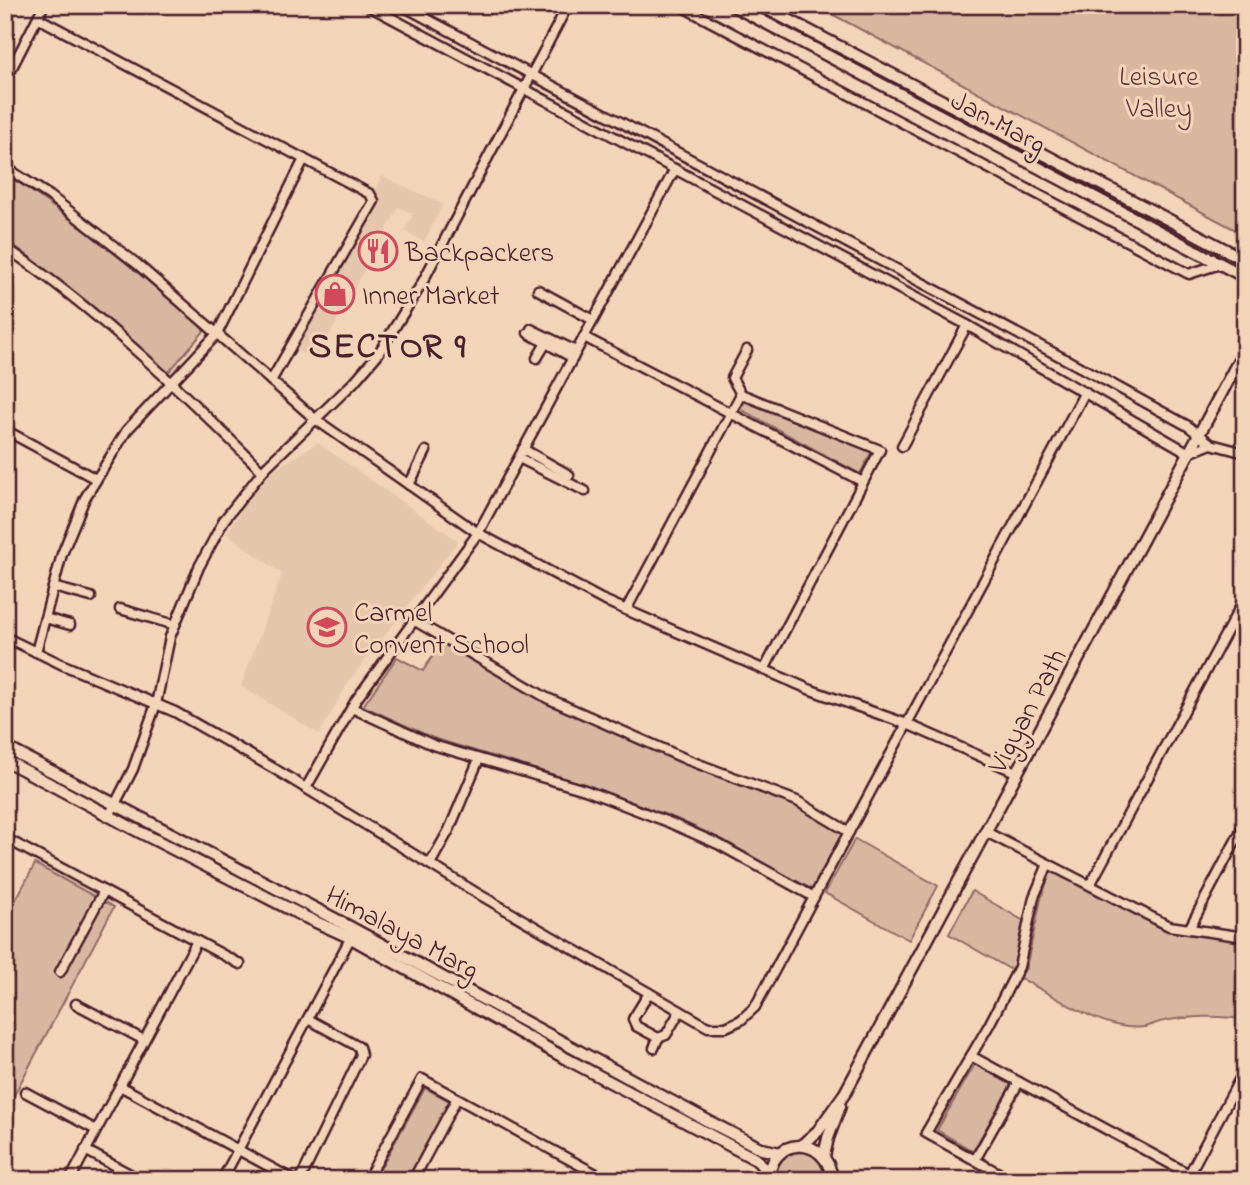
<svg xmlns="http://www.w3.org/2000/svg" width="1250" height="1185" font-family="'Indie Flower',sans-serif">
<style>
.built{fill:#e4c6ac}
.green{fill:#d7b7a0;stroke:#906b66;stroke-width:2}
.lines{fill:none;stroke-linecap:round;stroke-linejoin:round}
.minor-casing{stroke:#4a1f2b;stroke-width:13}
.major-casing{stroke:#4a1f2b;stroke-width:15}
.minor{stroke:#f2d5b8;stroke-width:8}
.major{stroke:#f2d5b8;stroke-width:10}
.labels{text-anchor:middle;stroke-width:6;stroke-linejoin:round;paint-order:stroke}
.park-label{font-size:28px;fill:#5f363d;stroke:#f2d5b8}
.street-label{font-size:28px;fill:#4a1f2b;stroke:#f2d5b8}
.poi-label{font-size:28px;fill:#4a1f2b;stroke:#f2d5b8;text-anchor:start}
.district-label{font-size:35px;font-weight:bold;letter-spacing:2px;fill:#4a1f2b;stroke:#f2d5b8}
</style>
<rect width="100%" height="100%" fill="#f2d5b8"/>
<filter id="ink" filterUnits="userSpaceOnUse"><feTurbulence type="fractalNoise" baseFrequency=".0143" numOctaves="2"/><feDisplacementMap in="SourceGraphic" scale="14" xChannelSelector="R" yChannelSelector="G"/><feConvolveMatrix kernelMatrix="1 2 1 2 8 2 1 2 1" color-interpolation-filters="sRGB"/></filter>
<g filter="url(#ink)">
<g class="built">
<polygon points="382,176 443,204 424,242 405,231 413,214 399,207 315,361 290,346"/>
<polygon points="318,443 458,541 350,680 319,734 241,686 282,574 227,534 242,508 274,470"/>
</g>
<g class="green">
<polygon points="815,5 1245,5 1245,235"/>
<path d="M5,173C76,221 141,273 205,330L167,374L34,260L5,239Z"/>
<polygon points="746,400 872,451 860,474 740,409"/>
<polygon points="441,643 543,701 681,762 795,805 843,833 812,891 725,841 677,819 587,785 433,738 363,706 397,657 423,671"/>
<polygon points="855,839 938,886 909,940 825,893"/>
<polygon points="35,864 114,907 5,1112 5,920"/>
<path d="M1051,870L1173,930L1245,941V1020C1220,1015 1189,1016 1164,1021C1157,1022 1151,1026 1144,1027C1106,1033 1053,995 1020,978L1026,968L1041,899Z"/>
<polygon points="972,891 1024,921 1013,971 949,934"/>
<polygon points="975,1064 1011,1085 973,1151 937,1130"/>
<polygon points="425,1088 450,1101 407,1180 374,1180"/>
<path d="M802,1151C817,1155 826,1163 826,1180H775C776,1162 784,1154 802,1151Z"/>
</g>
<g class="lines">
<defs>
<g id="minor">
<polyline points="367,5 967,325 1189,453 1211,444"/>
<polyline points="401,5 1110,383 1188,426 1211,444 1245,453"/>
<polyline points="679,5 1189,274 1220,264"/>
<polyline points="38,18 370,194 374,201 271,381"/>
<polyline points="5,81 44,5"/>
<polyline points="5,167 50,196 137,264 315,419 478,533 601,599 811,690 907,724 1018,773"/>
<path d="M5,247C99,311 182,391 262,471"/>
<polyline points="538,290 593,320"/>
<polyline points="531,329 576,351"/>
<polyline points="528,333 573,358"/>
<polyline points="584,337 863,482"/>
<polyline points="537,358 546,343"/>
<polyline points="741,394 732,378 747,350"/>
<polyline points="5,430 96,479"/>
<polyline points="902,446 967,325"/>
<polyline points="523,449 569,475"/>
<polyline points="519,458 585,491"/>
<polyline points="409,485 426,451"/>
<polyline points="53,587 91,597"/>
<polyline points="120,609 175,625"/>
<polyline points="626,610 741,394 880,450 764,670"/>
<polyline points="45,618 70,625"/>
<polyline points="415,621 547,698 688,760 797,801 849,832"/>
<polyline points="5,637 61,664 175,712 273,768 475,892 708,1027 726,1027 741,1020 755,1007 1085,392"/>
<polyline points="36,652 62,554 85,498 127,430 217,334 304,159"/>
<polyline points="352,708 433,745 585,790 668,822 718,844 814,897"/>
<polyline points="306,788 356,700 478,533 675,169"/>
<polyline points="109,816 133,769 156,704 170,637 199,567 224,520 266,467 354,382 378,354 421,285 568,5"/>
<polyline points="986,832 1169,926 1245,937"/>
<polyline points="5,838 240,964"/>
<polyline points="430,864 449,830 479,759"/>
<polyline points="1090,885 1245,598"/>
<polyline points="1189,929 1245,823"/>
<polyline points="60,972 104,891"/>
<polyline points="649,993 633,1019 636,1026 658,1038"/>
<polyline points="76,1004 144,1040"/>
<polyline points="654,1048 658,1038 666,1035 680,1011"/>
<polyline points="971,1056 1189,1174"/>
<polyline points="120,1086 294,1180"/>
<polyline points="25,1092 96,1130"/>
<polyline points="85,1150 141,1180"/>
<polyline points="975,1160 1019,1082"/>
<polyline points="70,1180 197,941"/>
<polyline points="222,1180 352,935"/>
<polyline points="300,1180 361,1055 359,1047 308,1019"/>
<polyline points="367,1180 422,1079 607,1180"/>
<polyline points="413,1180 457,1098"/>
<polyline points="1011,1180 926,1133 989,1025 1019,967 1034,897 1048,864"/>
<polyline points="1186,1180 1245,1069"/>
</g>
<g id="major">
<polyline points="732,5 1245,277"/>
<polyline points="760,5 1245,260"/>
<polyline points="5,747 333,918 708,1121 762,1149 780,1153"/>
<polyline points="5,760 132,828 305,917 351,938 563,1057 757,1160 770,1175"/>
<polyline points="802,1145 818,1131 845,1093 1245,349"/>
<polyline points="824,1156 828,1138 840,1106"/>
<path d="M770,1180C767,1137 828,1132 832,1180"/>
</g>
</defs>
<use href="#minor" class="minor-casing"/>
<use href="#major" class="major-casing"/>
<use href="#minor" class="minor"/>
<use href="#major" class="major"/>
</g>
</g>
<defs>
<symbol id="restaurant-ring" viewBox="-11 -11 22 22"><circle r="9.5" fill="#f2d5b8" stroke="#d1495b" stroke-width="1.5"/><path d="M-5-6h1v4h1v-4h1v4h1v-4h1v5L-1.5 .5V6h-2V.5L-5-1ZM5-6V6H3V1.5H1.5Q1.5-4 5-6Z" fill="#d1495b"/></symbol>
<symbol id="shop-ring" viewBox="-11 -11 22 22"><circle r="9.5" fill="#f2d5b8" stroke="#d1495b" stroke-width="1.5"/><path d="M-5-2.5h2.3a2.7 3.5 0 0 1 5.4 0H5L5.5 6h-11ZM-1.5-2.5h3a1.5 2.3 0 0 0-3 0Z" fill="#d1495b"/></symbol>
<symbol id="school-ring" viewBox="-11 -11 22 22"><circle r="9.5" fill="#f2d5b8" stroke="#d1495b" stroke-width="1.5"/><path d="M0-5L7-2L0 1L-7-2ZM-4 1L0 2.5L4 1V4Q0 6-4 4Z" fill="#d1495b"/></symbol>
</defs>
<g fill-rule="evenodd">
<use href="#restaurant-ring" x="356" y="229" width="44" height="44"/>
<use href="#shop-ring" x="313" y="272" width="44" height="44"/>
<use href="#school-ring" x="305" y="605" width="44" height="44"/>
</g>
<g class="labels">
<g class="park-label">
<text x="1159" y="85">Leisure<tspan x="1159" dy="32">Valley</tspan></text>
</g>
<g class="street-label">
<text transform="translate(999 121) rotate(28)" y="10">Jan Marg</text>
<text transform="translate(1026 710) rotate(-62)" y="10">Vigyan Path</text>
<text transform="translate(403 931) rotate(28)" y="10">Himalaya Marg</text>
</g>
<g class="poi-label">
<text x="405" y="261">Backpackers</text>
<text x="362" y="304">Inner Market</text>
<text x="354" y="621">Carmel<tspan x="354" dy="32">Convent School</tspan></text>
</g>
<g class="district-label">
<text x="388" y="357">SECTOR 9</text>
</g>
</g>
<rect width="1250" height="1185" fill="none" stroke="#f2d5b8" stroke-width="28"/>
<rect x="14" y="14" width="1222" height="1157" fill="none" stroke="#4a1f2b" stroke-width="2.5" filter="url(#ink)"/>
</svg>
